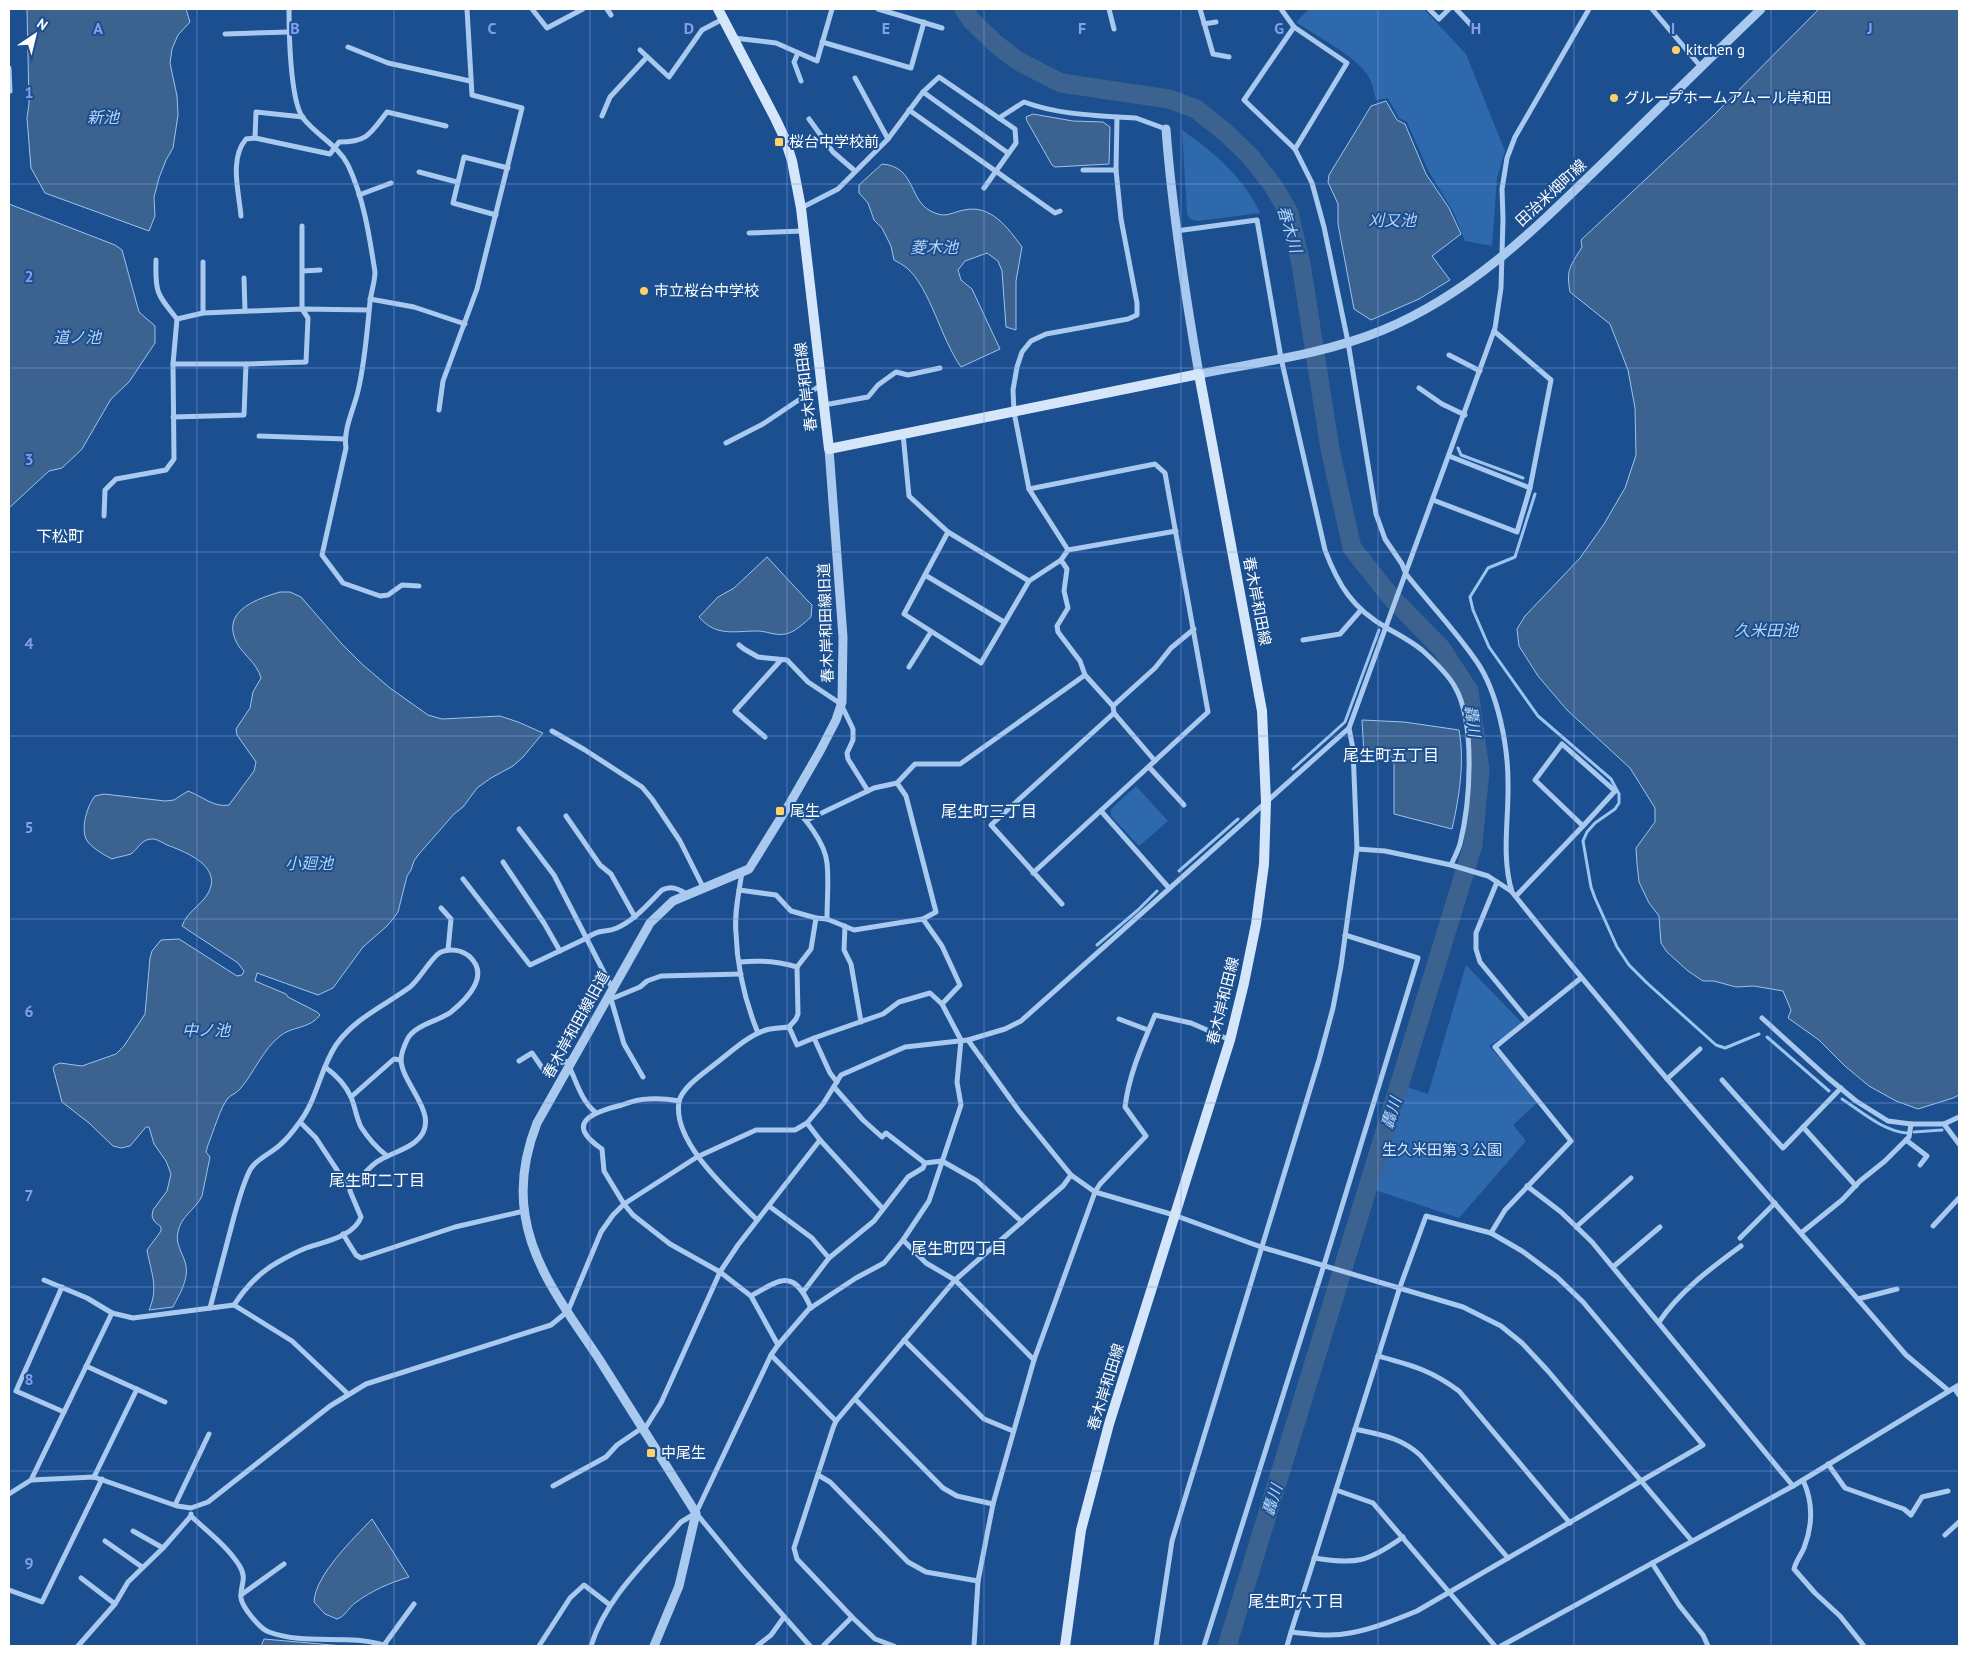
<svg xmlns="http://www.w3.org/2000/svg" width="1968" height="1655" font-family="'PT Sans','Noto Sans JP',sans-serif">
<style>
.green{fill:#2e69ad}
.water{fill:#3c6290;stroke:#9cc4f0}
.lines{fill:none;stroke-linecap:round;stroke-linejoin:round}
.stream{stroke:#9cc4f0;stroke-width:3}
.river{stroke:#3c6290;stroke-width:19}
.minor{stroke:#a9c9ee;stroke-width:5}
.tertiary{stroke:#a9c9ee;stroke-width:9}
.secondary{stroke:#d6e6fa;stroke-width:10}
.grid{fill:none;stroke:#839eea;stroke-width:1;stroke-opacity:0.55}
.poi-dot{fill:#ffd166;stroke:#1b4f8f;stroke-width:2}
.labels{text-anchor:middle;stroke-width:4;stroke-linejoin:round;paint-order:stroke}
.poi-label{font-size:15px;fill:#fff;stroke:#1b4f8f;text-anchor:start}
.street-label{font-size:15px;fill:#fff;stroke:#1b4f8f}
.park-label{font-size:15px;fill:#cfe3fa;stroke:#1b4f8f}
.water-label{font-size:16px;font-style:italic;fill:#b5d3f5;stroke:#1b4f8f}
.neighbourhood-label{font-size:16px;fill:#fff;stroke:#1b4f8f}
.grid-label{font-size:16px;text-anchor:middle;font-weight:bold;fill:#839eea;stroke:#1b4f8f;stroke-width:4;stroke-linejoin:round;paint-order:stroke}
</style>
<rect width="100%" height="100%" fill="#1b4f8f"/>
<g class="green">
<path d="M1309,9H1424L1466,54L1505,151L1497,178L1492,246L1465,241L1454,213L1429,172L1407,122L1399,118L1388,98L1376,100C1374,91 1372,82 1367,74C1354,55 1316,36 1296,22Z"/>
<path d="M1182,130C1214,152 1244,178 1260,213L1198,221L1190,219L1187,214Z"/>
<polygon points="1136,786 1168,821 1139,846 1111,816 1111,809"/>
<polygon points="1466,965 1523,1024 1489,1046 1539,1101 1513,1125 1526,1141 1459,1218 1369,1188 1401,1085 1428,1094"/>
</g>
<g class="water">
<polygon points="27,9 186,9 190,22 178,35 172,49 170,63 177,96 178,115 173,148 166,160 159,178 154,197 155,216 149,231 45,193 31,168 27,118 29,104"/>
<path d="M1819,9H1959V1095L1953,1098L1918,1109L1896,1101L1869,1086L1845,1066L1819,1040L1788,1018L1791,1010L1783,991L1754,986L1736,987L1714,981H1703L1688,971L1667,952L1661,943L1659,916L1649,903L1639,882L1637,864L1636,848L1655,822V808L1630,768L1567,710L1538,676L1519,646L1517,629L1525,616L1580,558L1604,524L1625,488L1636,455L1635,408L1628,370L1610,324L1570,292C1566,269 1570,267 1582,247L1581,240L1713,116Z"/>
<polygon points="1386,101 1397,120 1405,124 1426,174 1449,208 1461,234 1432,256 1450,280 1419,299 1371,320 1354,309 1338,224 1338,204 1328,182 1329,175 1371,106"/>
<polygon points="1033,114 1073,121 1103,122 1110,127 1109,164 1055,167 1052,165 1027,121 1026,117"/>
<path d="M882,164C918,167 907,203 935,213C946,218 953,212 964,210C991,204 1008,228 1022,247L1016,281V330L1006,327L1002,271L998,261L987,253L965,261L958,270L961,280L972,289L1000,349L961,367C941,339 930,288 907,268C903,265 898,262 894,260L891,246L882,228L874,220L868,203L859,193V185Z"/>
<polygon points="9,204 115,245 122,250 139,312 155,326 155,343 129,382 111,399 82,449 62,468 49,471 9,508"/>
<path d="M767,557L807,600L812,605L811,617C804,623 794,633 785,634C775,636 767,631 757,631C734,631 716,637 699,617L718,597L734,588Z"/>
<path d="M280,592H290L301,597L341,643L363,665L390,688L428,715L442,719L500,716L518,722L543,733L523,757L513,766L491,778L477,788L463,807L454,814L419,854L414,861L411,870L407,876L398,912L393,919L387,926L363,947L333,988L318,995L257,973L255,981L286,994L288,997L317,1012L320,1015C310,1029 292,1026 280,1036C263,1049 254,1073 240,1089C237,1093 231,1095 228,1098C220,1108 213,1133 208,1145L206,1152L210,1157L202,1196C196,1209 180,1217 178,1232C175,1243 182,1252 185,1262C190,1278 180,1293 173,1307L149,1310C159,1287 151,1273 147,1250L161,1231V1227L154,1221L152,1216L153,1210L167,1191L171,1174L166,1161L154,1144L149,1127H146L130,1146L121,1148L113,1146L89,1123L62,1102L53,1068L55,1065L60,1063L82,1066L116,1054L124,1046L145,1014L150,958L152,951L161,940L179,939L237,976L242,975L244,971L238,963L182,926C187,910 207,903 211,886C216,863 183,851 167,845C163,843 157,839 153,839C142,838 138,849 131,854C125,856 117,857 112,859C104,855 90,847 86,839C81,827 87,806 95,796L104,794L165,801L174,800L188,791C202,796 214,808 229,805L254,771L256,762L237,735L236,729L250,708L253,692L261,678C257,662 240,653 235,639C223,609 260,598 280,592Z"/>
<path d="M1362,720L1404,722L1459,730C1465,762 1459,798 1452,829L1394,814V757L1364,755Z"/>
<path d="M372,1519L409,1577C389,1583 371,1591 355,1603C348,1608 346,1616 337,1619L325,1614L314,1602C315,1575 354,1538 372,1519Z"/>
<polygon points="264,1639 343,1646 261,1646"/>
</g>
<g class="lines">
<g class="stream">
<polyline points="1458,448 1461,455 1523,478"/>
<polyline points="1535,494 1515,557 1488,568 1470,597 1473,610 1489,647 1538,716 1611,779 1619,794 1619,803 1615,809 1595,823 1587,832 1583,841 1591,887 1595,898 1617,947 1629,965 1647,983 1716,1045 1725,1048 1759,1034"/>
<polyline points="1293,769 1345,722 1379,630"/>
<polyline points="1179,871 1238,819"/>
<polyline points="1097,945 1138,910 1157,891"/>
<polyline points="1767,1037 1829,1091"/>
<path d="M1842,1099C1862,1112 1883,1131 1907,1133"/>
<polyline points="1914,1132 1942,1130"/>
</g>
<polyline class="river" points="964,9 972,21 996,44 1018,61 1061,83 1169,99 1196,109 1225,132 1250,156 1274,187 1289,213 1301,264 1330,449 1352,548 1391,597 1441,648 1469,691 1480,770 1473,845 1227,1646"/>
<g class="minor">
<path d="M289,9C289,32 290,100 303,118C316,135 338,145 348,165C364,199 369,234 375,272C375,282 371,292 370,302C367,332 365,362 358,391C354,409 343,429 346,448L322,555L343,583L380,596L388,595L402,585L419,586"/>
<polyline points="532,9 547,28 583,9"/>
<polyline points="607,9 611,15"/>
<polyline points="878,9 942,28"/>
<polyline points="1109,9 1114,29"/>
<polyline points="1200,9 1213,54 1229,57"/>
<polyline points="1281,9 1294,27 1347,63 1295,149"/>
<polyline points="1429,9 1439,19 1449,9"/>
<polyline points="1456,9 1476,30"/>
<polyline points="1652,9 1701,67"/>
<polyline points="1204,24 1216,22"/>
<path d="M1294,27L1244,100L1295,149L1312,183L1324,227L1348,342L1376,514L1385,539L1402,564L1406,574C1429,603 1456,631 1477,662C1498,693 1508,746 1508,782C1509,819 1501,856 1512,892C1638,1050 1774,1201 1906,1355L1949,1391"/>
<polyline points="225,34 289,32"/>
<polyline points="734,38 776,43 817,61 832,9"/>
<polyline points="822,42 911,68 924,22"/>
<polyline points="348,47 388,63 470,81"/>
<polyline points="640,50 669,77 702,30 723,19"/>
<polyline points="798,53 794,62 801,81"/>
<polyline points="9,68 10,91"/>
<polyline points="855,78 888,139"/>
<polyline points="923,92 1008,153"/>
<polyline points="909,110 1055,213 1060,211"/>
<polyline points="602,116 610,97 647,57"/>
<path d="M303,117L256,112L255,138L330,154L339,142C368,142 370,134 387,112L446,126"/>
<path d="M999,118L1024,102C1054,113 1085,115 1117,117"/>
<polyline points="809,119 833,152 855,171"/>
<polyline points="1166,129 1136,118 1117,117 1116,170 1121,219 1137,303 1137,315 1128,319 1046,334 1031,341 1022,352 1017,367 1013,390 1014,412 1029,489 1068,550 1176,531"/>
<polyline points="1083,170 1116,170"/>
<polyline points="419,172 457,182"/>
<polyline points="359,195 391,183"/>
<polyline points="801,208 838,189 888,139 923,92 939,77 1015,129 1016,143 984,188"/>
<polyline points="496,215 453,203 464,157 508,168"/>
<path d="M241,216C239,192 229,159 246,139L255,138"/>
<path d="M1176,231L1257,220L1281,358L1325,550C1338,585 1353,609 1387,628C1399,635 1411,641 1422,650C1433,660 1448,674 1455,687C1476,724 1470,804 1460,844C1458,851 1454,858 1451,865"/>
<polyline points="749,233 803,231"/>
<polyline points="303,271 320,270"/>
<polyline points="244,278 245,311"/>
<polyline points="370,299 414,307 465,324"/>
<polyline points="203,313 203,262"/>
<polyline points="177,319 203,313 302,309 369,310"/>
<polyline points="1494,331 1551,380 1530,488"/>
<polyline points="1449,355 1480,371"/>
<polyline points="173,364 246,364 306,362 308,318 302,309 302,226"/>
<polyline points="1419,388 1442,404 1465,415"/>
<polyline points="824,405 868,397 878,385 896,372 908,375 940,368"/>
<polyline points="439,410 443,381 477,289 522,108 472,95 467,9"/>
<polyline points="173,417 244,415 246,364"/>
<polyline points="903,434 909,496 948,532 1029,581 1061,560"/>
<polyline points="259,436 345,439"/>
<polyline points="726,443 763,424 821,385"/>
<polyline points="1029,489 1155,464 1165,473 1208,712 1033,873"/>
<polyline points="1433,500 1517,532 1530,488 1449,456"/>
<path d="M104,516L105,490L116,479L166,470L174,459L173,364L177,319C157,294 155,293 156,260"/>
<polyline points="948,532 904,614 981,663 1029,581"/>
<polyline points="1068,550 1061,560 1067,569 1064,591 1068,608 1057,626 1058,632 1080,661 1085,675 1113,706 1114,713"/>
<polyline points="925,575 1004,622"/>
<polyline points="1303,640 1340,634 1361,610"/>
<polyline points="739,645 744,649 758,657 787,660 808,682 841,704 853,729 853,740 847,753 848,759 868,791"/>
<polyline points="909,667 931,632"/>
<polyline points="1113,706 1155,668 1171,648 1194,629"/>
<polyline points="552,731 585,750 642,787 652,799 680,841 703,887"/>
<polyline points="765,737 735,711 781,660"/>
<polyline points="1149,767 1184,805"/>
<path d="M790,803C804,817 825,842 827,863C829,881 827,900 827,919"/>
<polyline points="1101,811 1169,888"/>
<polyline points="566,816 600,865 611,874 635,917"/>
<polyline points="807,820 874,788 897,783 915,764 960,764 1085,675"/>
<polyline points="519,829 554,875 612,988"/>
<polyline points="1357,849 1385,851 1451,865 1488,876 1511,891"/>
<polyline points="503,862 544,923 560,951"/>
<path d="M742,872C739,892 734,913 736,933C737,968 745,1001 758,1033"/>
<path d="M463,879L530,965L587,938C598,929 605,933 617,928C635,920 648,904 662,890C672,885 678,889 687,894"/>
<polyline points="1497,882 1476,933 1476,949 1480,962 1528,1020"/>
<polyline points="739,890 776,895 791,911 816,918 827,919 854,930 923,919 936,912 906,796 897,783"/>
<polyline points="1516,896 1583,826 1615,791 1562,744 1535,780 1583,826"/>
<polyline points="1062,904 991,825 1114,713 1155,761"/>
<polyline points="441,908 451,919 448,950"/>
<polyline points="923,919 942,946 960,985 942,1004"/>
<polyline points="845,926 844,950 851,964 861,1022"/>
<path d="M740,962C760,960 777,961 797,967L798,1014L796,1019L789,1027"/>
<polyline points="797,967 811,949 816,918"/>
<polyline points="607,997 611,999 640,987 647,981 661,976 741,974"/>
<polyline points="611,999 624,1044 643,1077"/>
<polyline points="1762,1018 1827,1077 1856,1101 1888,1121 1911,1124 1944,1124 1959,1117"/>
<polyline points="1119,1019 1148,1030"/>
<polyline points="968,1040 1019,1111 1071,1175 1095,1192 1174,1215 1261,1247 1463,1307 1501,1326 1522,1343 1548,1371 1692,1541"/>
<polyline points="519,1061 532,1053 543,1069 558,1063 571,1061"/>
<path d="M569,1066C577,1083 581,1100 595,1112"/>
<path d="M325,1067C336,1075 345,1084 351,1097C355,1106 356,1117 361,1127C368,1138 377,1148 387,1156"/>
<polyline points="1667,1079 1700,1049"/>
<polyline points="1722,1080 1783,1148 1841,1088"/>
<polyline points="834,1087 863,1120 882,1137 886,1133 925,1163 942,1161 977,1181 1022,1222"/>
<polyline points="351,1097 394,1059 401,1060"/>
<polyline points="1944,1124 1959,1144"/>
<polyline points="1803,1127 1856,1186"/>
<polyline points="820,1140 883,1209"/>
<polyline points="1906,1140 1927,1156 1920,1165"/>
<polyline points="1527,1186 1561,1212 1592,1242 1793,1486"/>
<polyline points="769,1206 812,1238 829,1258"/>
<path d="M757,1220C731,1193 672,1143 679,1102C681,1088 705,1072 715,1064C731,1052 747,1036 766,1030C773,1028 782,1028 789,1027L797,1045L814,1038"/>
<polyline points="1933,1226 1959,1198"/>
<polyline points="1576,1227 1631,1178"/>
<polyline points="1491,1233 1505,1210 1571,1141 1495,1047 1581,978"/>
<polyline points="1801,1233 1842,1200 1860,1181 1885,1161 1909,1137 1911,1124"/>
<polyline points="343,1234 356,1255 361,1258 455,1227 524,1211"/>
<polyline points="1740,1238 1775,1203"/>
<polyline points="903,1240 926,1263 955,1280 1034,1360"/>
<polyline points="1613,1267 1660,1227"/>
<polyline points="44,1280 87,1298 112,1313 133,1318 234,1305 292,1341 348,1394"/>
<polyline points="62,1287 16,1391 64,1412"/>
<polyline points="803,1292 829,1258 874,1221 908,1177 923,1168 925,1163"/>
<path d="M751,1296C782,1278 794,1269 811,1308"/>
<polyline points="1858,1299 1897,1289"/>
<path d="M234,1305C245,1288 260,1272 278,1262C287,1257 296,1252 306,1248C323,1242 354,1237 361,1217L350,1191V1183"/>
<path d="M210,1308C217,1281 224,1254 231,1228C236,1209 241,1189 249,1172C254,1160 272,1153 281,1144C288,1138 294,1130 299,1123C317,1100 320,1069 336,1045C355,1018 384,1006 410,987C420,979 432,956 441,952C451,948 462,950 470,957C490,976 467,999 451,1012C439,1021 417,1024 408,1038C405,1044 401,1053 401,1060C402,1086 445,1118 415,1142C405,1150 392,1153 380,1160C368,1166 363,1179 350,1183L343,1179L316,1138L300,1122"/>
<path d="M1659,1322C1680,1291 1711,1268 1741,1246"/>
<polyline points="904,1340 984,1419 1013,1431"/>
<polyline points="778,1345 809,1309 856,1278 884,1263 903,1240 929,1201 961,1105 957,1082 961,1040 942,1004 930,993 899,1002 883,1014 814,1038 830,1073 837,1082"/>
<polyline points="771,1355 836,1421"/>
<path d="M1378,1356C1411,1365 1431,1370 1459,1391L1570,1523"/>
<polyline points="86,1366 165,1402"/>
<polyline points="1954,1388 1959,1395"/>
<polyline points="855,1399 943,1488 957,1496 993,1504"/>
<path d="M1355,1429C1381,1435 1400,1437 1420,1455L1508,1558"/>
<polyline points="644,1430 661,1403 720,1272 738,1245 820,1140 807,1123 823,1104 841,1075 905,1047 968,1040 1005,1029 1021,1021 1349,728 1495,328 1501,288 1503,219 1502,189 1507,158 1515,137 1589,9"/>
<polyline points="1828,1464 1845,1488 1904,1509 1911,1515 1922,1497 1948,1491"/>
<polyline points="818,1475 830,1482 908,1562 926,1572 978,1581"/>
<polyline points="94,1477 137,1389"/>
<polyline points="31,1480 112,1313"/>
<path d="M1803,1480C1813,1502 1813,1525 1804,1548C1801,1555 1796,1561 1794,1569L1815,1593L1840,1616L1864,1646"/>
<polyline points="553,1486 606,1457 617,1445 642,1428"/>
<polyline points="1336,1490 1373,1503 1495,1646"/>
<polyline points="9,1494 31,1480 94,1477 177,1506 191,1508 208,1502 330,1406 366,1384 551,1325 568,1311 601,1232 613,1215 624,1204 697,1157 756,1130 795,1130 807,1123"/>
<polyline points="175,1505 209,1434"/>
<polyline points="696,1513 742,1569 810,1646"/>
<path d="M191,1516C208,1532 227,1546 239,1565C248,1579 240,1584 241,1598C242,1607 260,1629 269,1632C306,1646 349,1633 386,1646"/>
<polyline points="133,1531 163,1548"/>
<polyline points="1945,1535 1959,1522"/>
<polyline points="105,1541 142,1567"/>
<path d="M1314,1558C1356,1565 1368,1562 1403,1537"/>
<polyline points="1652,1563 1679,1605 1703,1635 1708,1646"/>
<polyline points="81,1578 115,1604"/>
<polyline points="9,1590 42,1602 102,1479"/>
<polyline points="241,1595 284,1564"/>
<polyline points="384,1645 414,1604"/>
<polyline points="78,1646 115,1604 128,1582 163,1548 191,1516 191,1514"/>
<polyline points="539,1646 570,1598 584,1585 610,1605"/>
<path d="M591,1646C606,1597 648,1560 681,1522L696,1513L771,1355L778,1345L751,1296L720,1272L670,1244L633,1215L624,1204L604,1171L602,1149C563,1123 593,1112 622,1105C630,1102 639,1099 648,1099C658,1098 668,1099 679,1101"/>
<polyline points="757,1646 771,1635 784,1617"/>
<polyline points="823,1646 852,1617"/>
<polyline points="894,1646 875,1639 852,1617 797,1559 794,1548 833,1428 836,1421 955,1280 1063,1186 1071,1175"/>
<path d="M974,1646L978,1581L993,1504L1034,1360L1095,1192L1100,1184L1146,1136L1125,1107C1129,1074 1142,1046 1155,1015L1191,1023L1230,1040"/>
<polyline points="1156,1646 1172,1541 1319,1060 1333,1008 1341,966 1357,849 1353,749 1349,728"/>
<polyline points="1204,1646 1324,1265 1418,958 1345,935"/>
<path d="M1287,1646L1291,1632L1400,1287L1426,1216L1491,1233L1522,1251L1557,1277L1583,1302L1703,1445L1417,1611C1395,1620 1373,1629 1350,1633C1331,1637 1310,1634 1291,1632"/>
<polyline points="1501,1646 1793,1486 1959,1385"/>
</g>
<g class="tertiary">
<path d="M1166,129C1172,211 1185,293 1199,374C1260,362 1325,354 1383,330C1473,293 1541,223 1609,157C1660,107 1710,58 1761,9"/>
<path d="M654,1646L679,1586L696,1513C663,1461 631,1410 599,1359C570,1315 533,1269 525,1215C520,1184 526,1151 537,1123L650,923L673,901L749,869L790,803L820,751L836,720L842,702L843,637L829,449"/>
</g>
<polyline class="secondary" points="718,9 775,118 785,139 792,161 801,208 829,449 1199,374 1262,711 1266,802 1264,864 1256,924 1244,983 1230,1040 1109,1424 1081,1530 1065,1646"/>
</g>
<path class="grid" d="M197,9V1646M394,9V1646M590,9V1646M787,9V1646M984,9V1646M1181,9V1646M1378,9V1646M1574,9V1646M1771,9V1646M9,184H1959M9,368H1959M9,552H1959M9,736H1959M9,919H1959M9,1103H1959M9,1287H1959M9,1471H1959"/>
<g class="poi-dot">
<circle cx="1676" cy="50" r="5"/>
<circle cx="1614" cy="98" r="5"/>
<rect x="774" y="137" width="10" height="10" rx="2.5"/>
<circle cx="644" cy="291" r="5"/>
<rect x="775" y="806" width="10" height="10" rx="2.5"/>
<rect x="646" y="1448" width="10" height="10" rx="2.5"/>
</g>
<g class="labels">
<g class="poi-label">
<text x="1686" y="55">kitchen g</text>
<text x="1624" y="103">グループホームアムール岸和田</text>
<text x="789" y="147">桜台中学校前</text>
<text x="654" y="296">市立桜台中学校</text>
<text x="790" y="816">尾生</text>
<text x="661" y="1458">中尾生</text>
</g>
<g class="street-label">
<text transform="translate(1551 193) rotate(-43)" y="5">田治米畑町線</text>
<text transform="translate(806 387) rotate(-97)" y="5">春木岸和田線</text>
<text transform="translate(1257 601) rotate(79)" y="5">春木岸和田線</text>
<text transform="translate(826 623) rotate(-92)" y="5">春木岸和田線旧道</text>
<text transform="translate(1223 1001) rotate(-76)" y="5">春木岸和田線</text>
<text transform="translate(576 1025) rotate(-61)" y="5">春木岸和田線旧道</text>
<text transform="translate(1106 1387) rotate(-73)" y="5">春木岸和田線</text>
</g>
<g class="park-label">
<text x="1442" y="1155">生久米田第３公園</text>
</g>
<g class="water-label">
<text x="103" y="123">新池</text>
<text x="1392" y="226">刈又池</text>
<text transform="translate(1290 229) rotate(73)" y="6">春木川</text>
<text x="934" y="253">菱木池</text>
<text x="77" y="343">道ノ池</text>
<text x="1766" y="636">久米田池</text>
<text transform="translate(1473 721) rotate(82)" y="6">轟川</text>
<text x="309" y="869">小廻池</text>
<text x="206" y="1036">中ノ池</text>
<text transform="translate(1391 1113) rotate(-73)" y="6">轟川</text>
<text transform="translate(1272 1500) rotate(-73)" y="6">轟川</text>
</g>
<g class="neighbourhood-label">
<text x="60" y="542">下松町</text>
<text x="1391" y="761">尾生町五丁目</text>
<text x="989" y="817">尾生町三丁目</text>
<text x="377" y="1186">尾生町二丁目</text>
<text x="959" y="1254">尾生町四丁目</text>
<text x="1296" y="1607">尾生町六丁目</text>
</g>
</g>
<g class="grid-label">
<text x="98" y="34">A</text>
<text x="295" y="34">B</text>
<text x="492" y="34">C</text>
<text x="689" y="34">D</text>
<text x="886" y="34">E</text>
<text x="1082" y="34">F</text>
<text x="1279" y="34">G</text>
<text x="1476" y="34">H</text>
<text x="1673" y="34">I</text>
<text x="1870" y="34">J</text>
<text x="29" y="98">1</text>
<text x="29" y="282">2</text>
<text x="29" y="465">3</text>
<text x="29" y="649">4</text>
<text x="29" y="833">5</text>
<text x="29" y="1017">6</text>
<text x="29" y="1201">7</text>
<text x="29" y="1385">8</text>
<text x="29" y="1569">9</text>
</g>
<rect width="1968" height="1655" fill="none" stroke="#ffffff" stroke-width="20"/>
<g transform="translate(35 35) rotate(35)" stroke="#1b4f8f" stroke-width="4" paint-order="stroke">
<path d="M0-4L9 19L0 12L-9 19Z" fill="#ffffff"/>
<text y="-8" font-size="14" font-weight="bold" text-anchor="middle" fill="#ffffff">N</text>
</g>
</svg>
